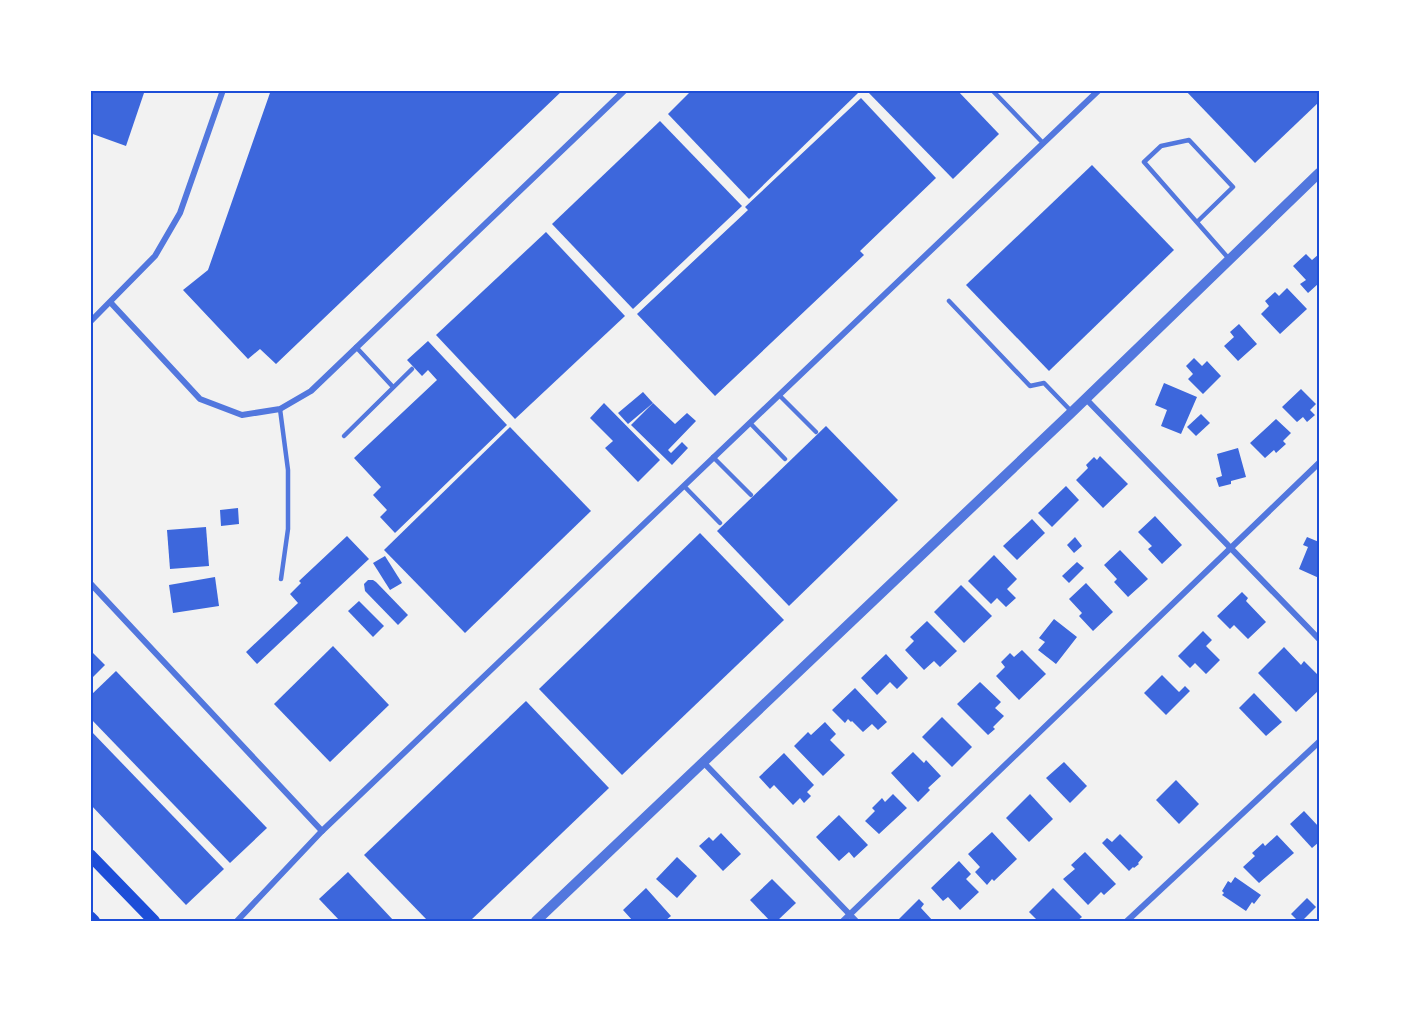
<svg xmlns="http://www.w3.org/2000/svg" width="1409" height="1011" font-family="'Source Sans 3',sans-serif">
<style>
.building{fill:#3d67dc}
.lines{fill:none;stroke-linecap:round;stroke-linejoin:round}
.service{stroke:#5277de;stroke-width:4.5}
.minor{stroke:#5277de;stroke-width:6}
.tertiary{stroke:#5277de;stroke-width:10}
.secondary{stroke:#1d4ed8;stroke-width:12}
.neatline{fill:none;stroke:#1d4ed8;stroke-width:2}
</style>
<rect width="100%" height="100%" fill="#f2f2f2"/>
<g class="building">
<polygon points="90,90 145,90 126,146 90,133"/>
<polygon points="271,90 563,90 276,364 260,349 248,359 183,290 208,270"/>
<polygon points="692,90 855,90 858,93 749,199 668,114"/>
<polygon points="866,90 957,90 999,134 953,179"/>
<polygon points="1185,90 1319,90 1319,102 1255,163"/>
<polygon points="861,98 936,178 860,251 864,255 715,396 637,314 748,210 745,207"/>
<polygon points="660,121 742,206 633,309 552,224"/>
<polygon points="1092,165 1174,250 1049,371 966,285"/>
<polygon points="546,232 625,316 515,419 436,335"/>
<polygon points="1306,254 1312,260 1319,254 1319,285 1318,284 1308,293 1300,284 1306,280 1293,266"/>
<polygon points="1287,288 1307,309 1280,334 1261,314 1269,306 1265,301 1275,292 1279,296"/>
<polygon points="1239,324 1257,344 1238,361 1224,346 1234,337 1230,332"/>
<polygon points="428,341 507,425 395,533 380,517 387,510 373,495 381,487 354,458 437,380 428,370 422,376 407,360"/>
<polygon points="1194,358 1202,366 1207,361 1221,376 1203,394 1188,379 1193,374 1186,366"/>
<polygon points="1164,383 1197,397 1181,434 1161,426 1167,410 1155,405"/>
<polygon points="1301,389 1316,404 1310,410 1315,415 1307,422 1303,417 1297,422 1282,407"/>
<polygon points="643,392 653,403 628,424 618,413"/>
<polygon points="604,403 660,460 638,482 605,448 613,441 590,418"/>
<polygon points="653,403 675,424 687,413 696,421 668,450 671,453 682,442 688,448 672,465 631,425"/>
<polygon points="1201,414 1210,423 1196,436 1187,427"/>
<polygon points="1276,419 1291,433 1283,441 1286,444 1276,453 1274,450 1265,458 1250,443"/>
<polygon points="826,426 898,500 789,606 717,531"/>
<polygon points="510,427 591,511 465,633 384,550"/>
<polygon points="1238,448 1246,477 1231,481 1231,484 1219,487 1216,478 1222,476 1217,454"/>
<polygon points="1100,456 1128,484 1103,508 1076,480 1088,468 1086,465 1094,457 1097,460"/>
<polygon points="1066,486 1079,500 1052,527 1038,513"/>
<polygon points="238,508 239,524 221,526 220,510"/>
<polygon points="1155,516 1182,545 1162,564 1148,549 1152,546 1138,532"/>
<polygon points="1032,519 1045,533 1017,560 1003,546"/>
<polygon points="206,527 209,566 170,569 167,530"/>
<polygon points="700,533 784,620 622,775 539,689"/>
<polygon points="347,536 369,559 257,664 246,652 298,603 290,594 301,583 299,581"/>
<polygon points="1075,537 1082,546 1074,553 1067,545"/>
<polygon points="1307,537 1319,542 1319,578 1299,569 1308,547 1303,545"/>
<polygon points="1120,550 1148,579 1128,597 1114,582 1117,579 1104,565"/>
<polygon points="994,555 1017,579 1007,589 1016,598 1006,607 997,598 991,604 968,581"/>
<polygon points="385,556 402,583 390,590 373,563"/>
<polygon points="1077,562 1084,568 1069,583 1062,576"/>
<polygon points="215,577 219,606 173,613 169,585"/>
<polygon points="368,580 373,580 376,582 408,615 398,625 365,591 364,584"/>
<polygon points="1086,583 1113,612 1093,631 1079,616 1082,613 1069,599"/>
<polygon points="961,585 992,616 964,643 934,612"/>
<polygon points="1242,592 1248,598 1246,601 1266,622 1248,639 1234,625 1230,629 1217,616"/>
<polygon points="359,601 384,626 373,637 348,611"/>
<polygon points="1054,619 1077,637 1056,664 1038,650 1045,642 1039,638"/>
<polygon points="927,621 957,651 940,667 934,661 924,670 905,650 914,641 910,637"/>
<polygon points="1203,631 1212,640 1206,646 1220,660 1206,674 1195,663 1190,668 1178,656"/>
<polygon points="333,646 389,705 330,762 274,704"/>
<polygon points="1284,647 1301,665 1304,661 1319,676 1319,690 1296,712 1258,673"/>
<polygon points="90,650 105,665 90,680"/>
<polygon points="1022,650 1046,674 1019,700 996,676 1005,667 1001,662 1010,653 1014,657"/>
<polygon points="886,654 908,678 897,689 890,682 877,695 861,678"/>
<polygon points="116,671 267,828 230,863 90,718 90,696"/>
<polygon points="1162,675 1179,692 1185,686 1190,691 1166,715 1144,693"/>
<polygon points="980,682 1001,702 995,708 1004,716 993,727 995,729 988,735 957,704"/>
<polygon points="855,688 887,722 878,730 872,724 863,732 852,721 851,722 848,719 845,723 832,710"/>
<polygon points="1254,693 1282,722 1266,736 1239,708"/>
<polygon points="526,701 609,788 470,921 428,921 364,855"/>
<polygon points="942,717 972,747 952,767 922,737"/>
<polygon points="825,722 836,734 830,740 845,755 823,776 794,746 808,732 811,735"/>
<polygon points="90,730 224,869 186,905 90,804"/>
<polygon points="913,752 924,763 926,760 941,776 928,788 930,790 918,802 891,773"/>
<polygon points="784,753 814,785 807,792 811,796 804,803 800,798 793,805 774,785 770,789 759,777"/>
<polygon points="1064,762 1087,786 1070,803 1046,778"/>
<polygon points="1176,780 1199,804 1179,824 1156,800"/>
<polygon points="893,794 907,808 879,834 865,821 875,811 872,808 882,798 885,802"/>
<polygon points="1030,794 1053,819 1029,842 1006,818"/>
<polygon points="1304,811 1319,827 1319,842 1312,848 1290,824"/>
<polygon points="839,815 868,845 854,858 849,852 839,861 816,837"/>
<polygon points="992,832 1017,859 994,881 992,879 987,885 975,872 980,867 968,854"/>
<polygon points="721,833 741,854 723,871 699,846 709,837 713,841"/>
<polygon points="1120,834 1143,857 1138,863 1139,864 1134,868 1133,867 1129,871 1102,843 1107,838 1112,842"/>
<polygon points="1277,835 1294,853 1259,883 1243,867 1255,856 1252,853 1263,843 1265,846"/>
<polygon points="1085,852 1116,884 1104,895 1101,892 1088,905 1063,879 1075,869 1071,865"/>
<polygon points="677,857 697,876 677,898 656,879"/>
<polygon points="959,861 971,874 966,879 979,892 960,910 948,897 943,901 931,888"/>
<polygon points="348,872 394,921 340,921 319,899"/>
<polygon points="1235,877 1261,895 1254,904 1252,902 1246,911 1222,895 1224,893 1222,891 1228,881 1231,883"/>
<polygon points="772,879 796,903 777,921 770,921 750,900"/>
<polygon points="646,888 671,916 665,921 643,921 641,919 638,921 633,921 623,910"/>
<polygon points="1053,888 1082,917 1077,921 1038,921 1029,912"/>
<polygon points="1307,898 1316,907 1302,921 1298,921 1291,914"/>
<polygon points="919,899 924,904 921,908 933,921 897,921"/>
</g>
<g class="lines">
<g class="service">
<polyline points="992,90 1043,143"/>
<polyline points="1197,222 1233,187 1189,140 1161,146 1144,162 1230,260"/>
<polyline points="949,301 1030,386 1044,383 1072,412"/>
<polyline points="356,347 393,387"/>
<polyline points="779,395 816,432"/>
<polyline points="280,409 288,470 288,529 281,579"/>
<polyline points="750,423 785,459"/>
<polyline points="344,436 412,369"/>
<polyline points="713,457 751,495"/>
<polyline points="684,486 720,523"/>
</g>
<g class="minor">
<polyline points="111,303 200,399 242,415 280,409 311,391 625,90"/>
<polyline points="90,322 155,256 180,213 223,90"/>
<polyline points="1086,399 1319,639"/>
<polyline points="90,583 322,831"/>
<polyline points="704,763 856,921"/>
<polyline points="237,921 322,831 1099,90"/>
<polyline points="843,921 1319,463"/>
<polyline points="1127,921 1319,742"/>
</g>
<polyline class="tertiary" points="536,921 1072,412 1319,173"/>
<g class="secondary">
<polyline points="90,855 154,921"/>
<polyline points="90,917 94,921"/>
</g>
</g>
<rect width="1409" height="1011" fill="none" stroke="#ffffff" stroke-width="183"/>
<rect x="92" y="92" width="1226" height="828" class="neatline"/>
</svg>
